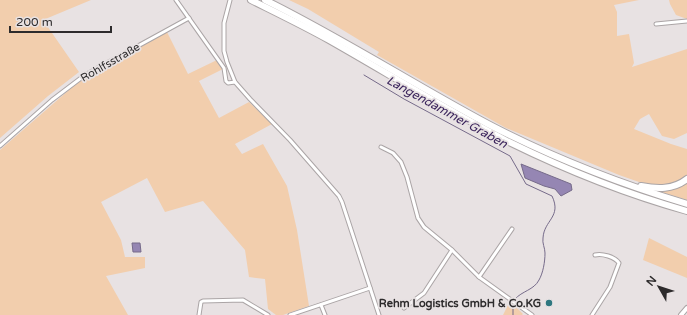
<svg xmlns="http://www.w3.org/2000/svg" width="687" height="315" font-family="'Varela Round',sans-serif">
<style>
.green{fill:#f2cead}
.water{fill:#9586b3;stroke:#766b8a}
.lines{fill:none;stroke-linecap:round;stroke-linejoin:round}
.stream{stroke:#766b8a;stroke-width:1}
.minor-casing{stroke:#aba5a6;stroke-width:5}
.tertiary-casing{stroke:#aba5a6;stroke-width:6}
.motorway-casing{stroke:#aba5a6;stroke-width:8}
.minor{stroke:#fff;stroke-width:3}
.tertiary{stroke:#fff;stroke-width:4}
.motorway{stroke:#fff;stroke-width:6}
.poi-dot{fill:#2e777f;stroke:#e8e2e3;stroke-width:1.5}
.labels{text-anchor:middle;stroke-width:3.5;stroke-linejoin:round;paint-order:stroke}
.street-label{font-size:11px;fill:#2d2b2c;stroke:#e8e2e3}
.poi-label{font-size:11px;font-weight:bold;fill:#2d2b2c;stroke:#e8e2e3;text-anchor:end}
.water-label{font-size:12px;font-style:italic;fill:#3b245c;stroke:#e8e2e3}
</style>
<rect width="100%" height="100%" fill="#e8e2e3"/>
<g class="green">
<polygon points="0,0 91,0 43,20 79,72 48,96 0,138"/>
<polygon points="289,0 639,0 614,5 617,12 617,36 629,34 634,63 632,67 687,49 687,133 674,139 662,136 649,114 640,119 634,129 671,144 687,149 687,176 678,182 668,185 659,186 639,182 619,175 506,128 377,55 379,52 308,9"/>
<polygon points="669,0 687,0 687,19 676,15 670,4"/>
<polygon points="167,32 188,74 217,60 223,69 199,81 219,118 249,102 272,124 235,144 242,154 263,144 287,186 297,230 309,306 283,315 276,315 268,309 265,279 249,277 245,250 203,201 165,212 147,178 101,202 121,240 125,257 145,257 145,268 106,276 128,315 0,315 0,150 77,83"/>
<polygon points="687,181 687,200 655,190"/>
<polygon points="649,238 687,257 687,278 643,260"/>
<polygon points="510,301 523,314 522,315 503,315"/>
</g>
<g class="water">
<polygon points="521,164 571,184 572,190 561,196 555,189 544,186 525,178"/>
<polygon points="132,243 140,243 141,252 133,252"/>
</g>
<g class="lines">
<g class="stream">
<path d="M364,75L404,99L510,156L526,184L552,196C562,217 544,220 543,238C542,243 545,248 545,253C545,262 543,273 539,280C534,290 522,291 515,299"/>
<polyline points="513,308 513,315"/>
</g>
<defs>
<g id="minor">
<polyline points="176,0 224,68 226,81 228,83 235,82"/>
<polyline points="230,0 224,23 224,51 227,62 235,82 250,99 290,140 339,196 342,202 379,315"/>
<polyline points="656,24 687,21"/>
<polyline points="0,146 52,100 85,75 189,18"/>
<polyline points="381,147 393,153 401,162 407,177 418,218 424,227 452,250 479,277 532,315"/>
<polyline points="479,277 512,229"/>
<polyline points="321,305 325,315"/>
<polyline points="404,308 424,293 452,250"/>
<polyline points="199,315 201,302 203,301 243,300 268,315"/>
<polyline points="290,315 370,288"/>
<path d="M592,315L610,287L619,263C615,257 602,253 595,255"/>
</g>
<polyline id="tertiary" points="681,315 687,308"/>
<g id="motorway">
<path d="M251,0C277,13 304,26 329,40C389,74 448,111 509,142C566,170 626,194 687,211"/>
<path d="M265,0C342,38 413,84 488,124C551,157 618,183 687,204"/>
<path d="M641,186C657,189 673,190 687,179"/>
</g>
</defs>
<use href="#minor" class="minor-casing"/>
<use href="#tertiary" class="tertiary-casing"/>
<use href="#motorway" class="motorway-casing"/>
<use href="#minor" class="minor"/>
<use href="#tertiary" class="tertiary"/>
<use href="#motorway" class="motorway"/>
</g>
<circle class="poi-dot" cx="549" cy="303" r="4"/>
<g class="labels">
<g class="street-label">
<text transform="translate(110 62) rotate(-30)" y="4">Rohlfsstraße</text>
</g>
<g class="poi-label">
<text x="541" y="307">Rehm Logistics GmbH &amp; Co.KG</text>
</g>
<g class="water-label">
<text transform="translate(447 112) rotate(29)" y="4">Langendammer Graben</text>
</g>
</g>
<g transform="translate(659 287) rotate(309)" stroke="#e8e2e3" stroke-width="3" paint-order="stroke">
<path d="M0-3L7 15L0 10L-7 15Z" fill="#2d2b2c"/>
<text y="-6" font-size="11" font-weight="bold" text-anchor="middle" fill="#2d2b2c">N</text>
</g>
<path d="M10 26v6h101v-6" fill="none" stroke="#2d2b2c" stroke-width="2"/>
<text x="16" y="26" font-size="12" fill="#2d2b2c" stroke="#e8e2e3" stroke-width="3" paint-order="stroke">200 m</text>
</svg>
